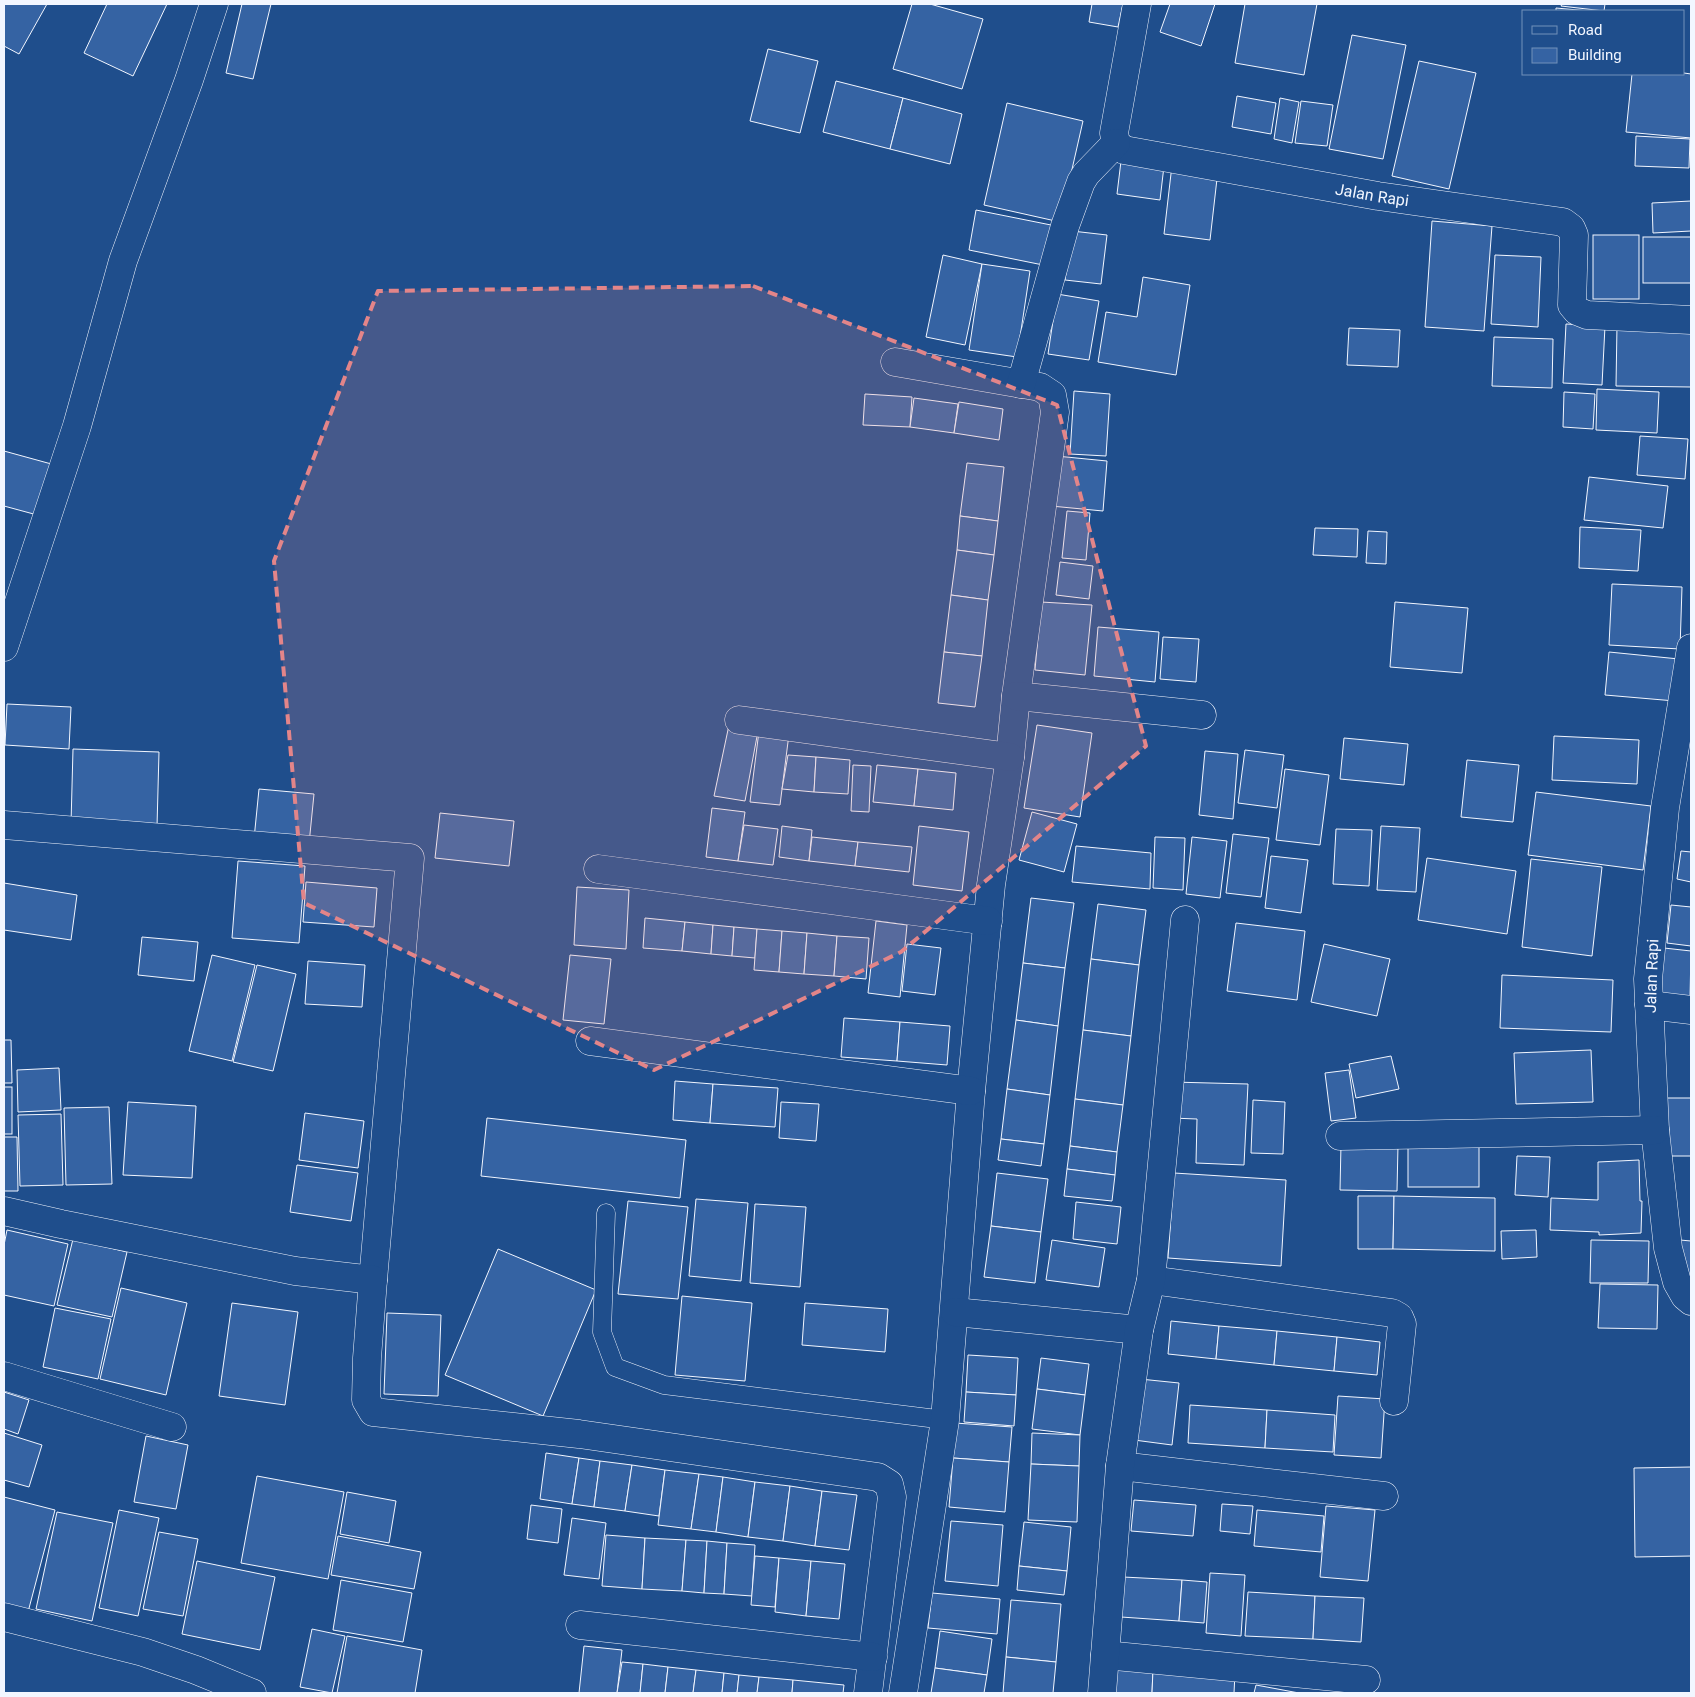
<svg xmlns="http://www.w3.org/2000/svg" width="1695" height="1697" font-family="Roboto,sans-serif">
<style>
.building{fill:#3563a3;stroke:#f2f6ff}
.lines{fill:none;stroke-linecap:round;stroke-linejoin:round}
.lane-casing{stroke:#f2f6ff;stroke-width:19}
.street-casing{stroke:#f2f6ff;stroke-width:29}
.lane{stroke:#1f4e8c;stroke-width:18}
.street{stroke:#1f4e8c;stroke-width:28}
.marked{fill:#e38589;fill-opacity:0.2;stroke:#e38589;stroke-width:4;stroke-dasharray:10 6;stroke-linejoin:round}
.labels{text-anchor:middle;stroke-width:4;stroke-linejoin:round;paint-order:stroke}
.street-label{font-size:16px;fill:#f2f6ff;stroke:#1f4e8c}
</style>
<rect width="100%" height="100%" fill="#1f4e8c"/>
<g class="building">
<polygon points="4,4 47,4 19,54 4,46"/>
<polygon points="107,4 167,4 133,76 84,53"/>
<polygon points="242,4 271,4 253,79 226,73"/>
<polygon points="912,4 930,4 983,19 962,89 893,69"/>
<polygon points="1092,4 1123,4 1118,27 1089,22"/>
<polygon points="1170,4 1215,4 1201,46 1160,32"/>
<polygon points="1245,4 1317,4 1304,75 1235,63"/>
<polygon points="1562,4 1605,4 1604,11 1561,6"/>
<polygon points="1556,8 1589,11 1556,11"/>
<polygon points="1352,35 1406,45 1383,159 1329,149"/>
<polygon points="768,49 818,61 800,133 750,121"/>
<polygon points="1419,61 1476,73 1449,189 1392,176"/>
<polygon points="1684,73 1691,74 1691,138 1626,132 1632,74"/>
<polygon points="836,81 903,98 890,149 823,132"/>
<polygon points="1237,96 1276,103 1271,134 1232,127"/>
<polygon points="903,98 962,114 950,164 890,149"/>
<polygon points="1280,98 1299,102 1292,143 1274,139"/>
<polygon points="1301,101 1333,105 1327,146 1295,143"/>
<polygon points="1007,103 1083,121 1060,222 984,205"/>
<polygon points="1636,136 1690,139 1689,168 1635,166"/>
<polygon points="1121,161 1164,166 1160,200 1117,194"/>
<polygon points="1172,165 1218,170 1210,240 1164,234"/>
<polygon points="1691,201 1691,231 1653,233 1652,203"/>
<polygon points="976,210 1056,226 1048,266 969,250"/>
<polygon points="1432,221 1492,226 1484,331 1425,327"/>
<polygon points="1072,231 1107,235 1101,284 1065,280"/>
<rect x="1593" y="235" width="46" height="64"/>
<rect x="1643" y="237" width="48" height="46"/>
<polygon points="943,255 982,264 965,345 926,337"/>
<polygon points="1495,255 1541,257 1538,327 1491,324"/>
<polygon points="982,264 1030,271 1017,357 969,350"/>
<polygon points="1143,277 1190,285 1176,375 1098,362 1106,312 1137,317"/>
<polygon points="1057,294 1099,301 1089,360 1048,354"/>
<polygon points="1566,324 1605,326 1602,385 1563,383"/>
<polygon points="1617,325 1691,326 1691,387 1616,386"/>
<polygon points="1349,328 1400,330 1398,367 1347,365"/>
<polygon points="1494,337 1553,339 1552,388 1492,386"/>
<polygon points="1597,389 1659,392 1657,433 1596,430"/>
<polygon points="1074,391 1110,394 1106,456 1070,454"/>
<polygon points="1564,392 1595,394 1593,429 1563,427"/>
<polygon points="865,394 912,397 910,427 863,425"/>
<polygon points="914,398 958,404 954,433 910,427"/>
<polygon points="959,402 1003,409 999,440 954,433"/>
<polygon points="1640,436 1688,439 1685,479 1637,475"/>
<polygon points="4,451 55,465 41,516 4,506"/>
<polygon points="1056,456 1107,461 1103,511 1051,506"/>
<polygon points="967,463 1004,467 998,521 960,516"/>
<polygon points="1589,477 1668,486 1663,528 1584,520"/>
<polygon points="1067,511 1090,513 1086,560 1062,558"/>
<polygon points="960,516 998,521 994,555 957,550"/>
<polygon points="1580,527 1641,530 1638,571 1579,568"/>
<polygon points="1315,528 1358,529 1357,557 1313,555"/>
<polygon points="1368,531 1387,532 1386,564 1366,563"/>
<polygon points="957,550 994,555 988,600 951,595"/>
<polygon points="1060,562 1093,566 1089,599 1056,595"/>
<polygon points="1612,584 1682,587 1680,649 1609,645"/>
<polygon points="951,595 988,600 982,656 944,652"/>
<polygon points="1041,602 1092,605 1085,675 1035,670"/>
<polygon points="1395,602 1468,608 1462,673 1390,667"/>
<polygon points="1098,627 1159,632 1155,682 1094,676"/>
<polygon points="1163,637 1199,639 1196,682 1160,679"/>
<polygon points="944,652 982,656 975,707 938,703"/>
<polygon points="1609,652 1679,659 1675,701 1605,695"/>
<polygon points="7,704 71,707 69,749 5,745"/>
<polygon points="729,725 758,731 745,801 714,796"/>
<polygon points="1037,725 1092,733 1080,817 1024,808"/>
<polygon points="759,731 789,734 780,805 750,802"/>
<polygon points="1554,736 1639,740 1637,784 1552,780"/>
<polygon points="1344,738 1408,744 1404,785 1340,779"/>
<polygon points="73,749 159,752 157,827 71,824"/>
<polygon points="1245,750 1284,755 1277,808 1238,803"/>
<polygon points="1205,751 1238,754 1233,819 1199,815"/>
<polygon points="788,755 816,757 814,792 782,789"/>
<polygon points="816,757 850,760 848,794 814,792"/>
<polygon points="1467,760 1519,765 1513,822 1461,817"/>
<polygon points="853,765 871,766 869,812 851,811"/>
<polygon points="877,765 918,769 914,806 873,802"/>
<polygon points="918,769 956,773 953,810 914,806"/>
<polygon points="1285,769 1329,775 1320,845 1276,840"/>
<polygon points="259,789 314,794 309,844 254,839"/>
<polygon points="1536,792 1651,806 1643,870 1528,855"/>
<polygon points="712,808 745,812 738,861 706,857"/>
<polygon points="1032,812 1077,824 1064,872 1019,860"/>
<polygon points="440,813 514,821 509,866 435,858"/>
<polygon points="744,825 778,829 773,865 738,861"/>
<polygon points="782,826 812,830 809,861 779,857"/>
<polygon points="919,826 969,832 962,891 913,885"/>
<polygon points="1381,826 1420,828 1416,892 1377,890"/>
<polygon points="1336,829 1372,830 1369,886 1333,884"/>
<polygon points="1233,834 1269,838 1261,897 1226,893"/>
<polygon points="812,837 858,842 855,866 809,861"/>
<polygon points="1155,837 1185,838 1183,890 1153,888"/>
<polygon points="1192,837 1227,841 1220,898 1186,894"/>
<polygon points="858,842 912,847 909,872 855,866"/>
<polygon points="1076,846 1151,853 1150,889 1072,882"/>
<polygon points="1681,851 1691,852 1691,882 1677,879"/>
<polygon points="1271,856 1308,860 1301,913 1265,908"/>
<polygon points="1427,858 1516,871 1507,934 1418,920"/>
<polygon points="1531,859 1602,867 1592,956 1522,947"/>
<polygon points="238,861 305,866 299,943 232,938"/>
<polygon points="306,882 377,888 374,927 303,922"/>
<polygon points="4,883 77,895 71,940 4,930"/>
<polygon points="577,887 629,890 626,949 574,945"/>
<polygon points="1031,898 1074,903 1065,968 1023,963"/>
<polygon points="1098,904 1146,910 1139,965 1091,959"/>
<polygon points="1671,905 1691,907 1691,946 1667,943"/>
<polygon points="645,918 685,922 682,951 643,948"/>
<polygon points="876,921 907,925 900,997 868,993"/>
<polygon points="685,922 713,925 711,954 682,951"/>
<polygon points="1236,923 1305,931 1297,1000 1227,991"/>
<polygon points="713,925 734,927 732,956 711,954"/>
<polygon points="734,927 757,929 755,958 732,956"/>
<polygon points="757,929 782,931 779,972 754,970"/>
<polygon points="782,931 807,933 804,974 779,972"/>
<polygon points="807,933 837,936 834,976 804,974"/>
<polygon points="837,936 869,938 866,979 834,976"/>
<polygon points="142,937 198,942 194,981 138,975"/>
<polygon points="907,944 941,948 935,995 902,991"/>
<polygon points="1324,944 1390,959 1377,1016 1311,1002"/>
<polygon points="1664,948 1691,951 1690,997 1659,994"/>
<polygon points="212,955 255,965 232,1061 189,1051"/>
<polygon points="570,955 611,959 604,1024 563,1020"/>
<polygon points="1091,959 1139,965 1131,1036 1083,1030"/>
<polygon points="308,961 365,965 362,1007 305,1004"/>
<polygon points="1023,963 1065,968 1058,1026 1016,1020"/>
<polygon points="257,965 296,974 273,1071 233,1062"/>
<polygon points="1502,975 1613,980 1611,1032 1500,1028"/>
<polygon points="844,1018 900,1022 897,1061 841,1057"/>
<polygon points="1016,1020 1058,1026 1050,1095 1007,1089"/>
<polygon points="900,1022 950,1026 947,1065 897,1061"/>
<polygon points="1083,1030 1131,1036 1123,1105 1075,1099"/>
<polygon points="4,1040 11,1040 12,1083 4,1083"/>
<polygon points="1591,1050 1593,1102 1516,1104 1514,1053"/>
<polygon points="1391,1056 1399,1089 1356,1098 1349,1064"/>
<polygon points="59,1068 61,1110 18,1112 17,1070"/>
<polygon points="1349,1070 1356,1118 1331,1121 1325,1073"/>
<polygon points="675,1081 713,1084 710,1123 673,1120"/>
<polygon points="1172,1082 1248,1084 1244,1165 1196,1163 1197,1119 1171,1118"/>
<polygon points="713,1084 778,1088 775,1127 710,1123"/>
<rect x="4" y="1087" width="8" height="47"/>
<polygon points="1007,1089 1050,1095 1044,1144 1001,1139"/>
<polygon points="1665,1098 1691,1098 1691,1156 1664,1156"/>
<polygon points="1075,1099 1123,1105 1117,1152 1070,1146"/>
<polygon points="1253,1100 1285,1102 1283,1154 1251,1153"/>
<polygon points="128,1102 196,1106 192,1178 123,1175"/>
<polygon points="781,1102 819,1104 816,1141 779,1138"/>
<polygon points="109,1107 112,1184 66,1185 64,1108"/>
<polygon points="305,1113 364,1121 358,1168 299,1160"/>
<polygon points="61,1114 63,1185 20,1186 18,1115"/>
<polygon points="487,1118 686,1140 680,1198 481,1176"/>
<polygon points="4,1137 17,1137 18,1191 4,1191"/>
<polygon points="1001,1139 1044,1144 1041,1166 998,1160"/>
<rect x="1408" y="1141" width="71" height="46"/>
<polygon points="1341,1144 1398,1145 1397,1191 1340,1190"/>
<polygon points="1070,1146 1117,1152 1115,1175 1067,1169"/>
<polygon points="1517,1156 1550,1157 1548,1197 1515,1195"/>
<polygon points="1639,1160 1640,1201 1642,1201 1641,1233 1599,1235 1599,1232 1550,1230 1551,1198 1598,1200 1598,1162"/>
<polygon points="297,1165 358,1173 351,1221 290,1212"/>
<polygon points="1067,1169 1115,1175 1112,1201 1064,1196"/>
<polygon points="997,1173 1048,1179 1041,1232 991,1226"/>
<polygon points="1174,1173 1286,1180 1281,1266 1168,1258"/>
<polygon points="1358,1196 1394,1196 1393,1249 1358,1249"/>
<polygon points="1394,1196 1495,1198 1495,1251 1393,1249"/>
<polygon points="696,1199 748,1203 741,1281 689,1276"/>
<polygon points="628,1201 688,1207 678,1299 618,1294"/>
<polygon points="1076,1202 1121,1207 1117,1244 1073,1239"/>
<polygon points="755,1204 806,1207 800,1287 750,1283"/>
<polygon points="991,1226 1041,1232 1035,1283 984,1277"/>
<polygon points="7,1230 68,1244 54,1306 4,1295 4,1245"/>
<polygon points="1536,1230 1537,1257 1502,1259 1501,1231"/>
<polygon points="73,1239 127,1252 112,1317 57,1305"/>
<polygon points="1052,1240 1105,1248 1099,1287 1046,1280"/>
<polygon points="1591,1240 1649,1241 1648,1283 1590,1283"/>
<polygon points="1680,1240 1691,1241 1691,1275 1678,1274"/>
<polygon points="498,1249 596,1290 543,1416 445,1375"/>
<polygon points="1600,1284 1658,1285 1657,1329 1598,1328"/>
<polygon points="121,1288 187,1303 166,1395 100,1379"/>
<polygon points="682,1296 752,1303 745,1381 675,1375"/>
<polygon points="232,1303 298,1312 285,1405 219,1396"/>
<polygon points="805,1303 888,1309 885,1352 802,1345"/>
<polygon points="55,1308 111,1319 98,1379 43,1367"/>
<polygon points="387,1313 441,1315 438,1396 384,1394"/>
<polygon points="1171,1321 1219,1326 1216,1359 1168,1354"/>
<polygon points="1219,1326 1277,1331 1274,1365 1216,1359"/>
<polygon points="1277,1331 1337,1337 1334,1371 1274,1365"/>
<polygon points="1337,1337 1380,1342 1377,1375 1334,1371"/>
<polygon points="968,1355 1018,1358 1016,1395 966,1392"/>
<polygon points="1041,1358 1089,1364 1085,1395 1037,1389"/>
<polygon points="1140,1379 1179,1383 1172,1445 1134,1440"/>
<polygon points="1037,1389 1085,1395 1080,1435 1032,1429"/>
<polygon points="4,1392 29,1400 18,1434 4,1429"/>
<polygon points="966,1392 1016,1395 1014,1426 964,1422"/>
<polygon points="1338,1396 1385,1399 1381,1458 1334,1455"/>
<polygon points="1190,1405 1267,1410 1265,1448 1188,1443"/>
<polygon points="1267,1410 1335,1415 1333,1452 1265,1448"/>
<polygon points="955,1423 1012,1427 1009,1462 953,1458"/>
<polygon points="4,1433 42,1445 29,1487 4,1480"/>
<polygon points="1032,1433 1080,1435 1079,1466 1031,1464"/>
<polygon points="146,1436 188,1445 176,1509 134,1502"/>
<polygon points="546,1453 579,1458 572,1504 540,1499"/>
<polygon points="579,1458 600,1461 594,1507 572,1504"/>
<polygon points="953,1458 1009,1462 1005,1512 949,1507"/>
<polygon points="600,1461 632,1465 625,1511 594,1507"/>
<polygon points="1031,1464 1079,1466 1077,1522 1028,1520"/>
<polygon points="632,1465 665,1470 659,1516 625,1511"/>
<polygon points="1691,1467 1691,1556 1635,1557 1634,1468"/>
<polygon points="665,1470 699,1474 691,1529 658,1525"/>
<polygon points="699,1474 723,1477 716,1532 691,1529"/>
<polygon points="257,1476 344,1492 328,1579 241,1563"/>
<polygon points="723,1477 755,1482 748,1537 716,1532"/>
<polygon points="755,1482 790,1486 783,1541 748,1537"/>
<polygon points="790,1486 822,1491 815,1546 783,1541"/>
<polygon points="822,1491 857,1495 849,1550 815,1546"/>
<polygon points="347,1492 396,1501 389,1543 340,1534"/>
<polygon points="4,1497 55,1510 28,1612 4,1606"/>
<polygon points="1134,1500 1196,1505 1193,1536 1131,1531"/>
<polygon points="1222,1504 1253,1506 1250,1534 1220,1531"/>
<polygon points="531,1505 562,1509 558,1543 527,1539"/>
<polygon points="1326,1506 1375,1510 1368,1581 1320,1577"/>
<polygon points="119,1510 159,1518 138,1616 99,1608"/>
<polygon points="1257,1510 1324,1516 1321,1552 1254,1546"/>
<polygon points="57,1512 113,1523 92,1621 36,1609"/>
<polygon points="572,1518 606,1523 599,1579 564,1575"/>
<polygon points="951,1521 1003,1525 998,1586 945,1581"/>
<polygon points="1024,1522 1071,1527 1067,1571 1019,1566"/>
<polygon points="159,1532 198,1539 183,1616 143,1609"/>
<polygon points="606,1535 645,1538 642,1589 602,1586"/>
<polygon points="338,1536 421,1552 414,1589 331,1575"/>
<polygon points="645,1538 686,1540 682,1591 642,1589"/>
<polygon points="686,1540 707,1541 704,1593 682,1591"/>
<polygon points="707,1541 727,1543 724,1594 704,1593"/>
<polygon points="727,1543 755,1545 752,1596 724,1594"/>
<polygon points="755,1556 779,1558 775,1607 751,1605"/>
<polygon points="779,1558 811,1561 806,1616 775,1612"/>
<polygon points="197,1561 275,1577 260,1650 182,1634"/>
<polygon points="811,1561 845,1564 839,1619 806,1616"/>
<polygon points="1019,1566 1067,1571 1064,1595 1017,1590"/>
<polygon points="1210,1573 1245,1575 1241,1636 1206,1633"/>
<polygon points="1123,1577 1182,1580 1179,1621 1121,1617"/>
<polygon points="341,1580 412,1593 403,1642 333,1630"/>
<polygon points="1182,1580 1207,1582 1204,1623 1179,1621"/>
<polygon points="1248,1592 1315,1596 1313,1639 1245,1636"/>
<polygon points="932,1593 1000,1599 997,1634 928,1628"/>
<polygon points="1315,1596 1364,1598 1361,1642 1313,1639"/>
<polygon points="1011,1600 1061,1604 1056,1662 1006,1657"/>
<polygon points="312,1629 345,1636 332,1693 300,1687"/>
<polygon points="940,1631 992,1639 987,1675 935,1668"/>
<polygon points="347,1636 422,1650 415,1693 337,1693"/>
<polygon points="584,1646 622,1650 617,1693 579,1693"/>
<polygon points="1006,1657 1056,1662 1053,1693 1003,1693"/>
<polygon points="622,1662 643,1664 640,1693 617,1693"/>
<polygon points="643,1664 668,1667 665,1693 640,1693"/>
<polygon points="668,1667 696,1670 693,1693 665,1693"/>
<polygon points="1115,1667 1153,1669 1152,1693 1113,1693"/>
<polygon points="935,1668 987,1675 984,1693 931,1693"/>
<polygon points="1153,1669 1235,1673 1234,1693 1152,1693"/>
<polygon points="696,1670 724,1673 722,1693 693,1693"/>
<polygon points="724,1673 739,1675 737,1693 722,1693"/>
<polygon points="739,1675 759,1677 757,1693 737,1693"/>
<polygon points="759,1677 793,1680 792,1693 757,1693"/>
<polygon points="793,1680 844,1685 843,1693 792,1693"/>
<polygon points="1256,1685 1299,1693 1254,1693"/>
</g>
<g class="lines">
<defs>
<polyline id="lane" points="606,1213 602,1332 615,1367 664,1385 945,1420"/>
<g id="street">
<path id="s1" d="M1137,4L1114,133L1116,143L1124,150L1378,196L1563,222L1571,228L1574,235L1572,305L1577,311L1587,315L1691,320"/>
<polyline points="895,362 1040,387 1052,395 1055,412 1016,696 1010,757 991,885 971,1091 945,1420 903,1693"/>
<polyline points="1021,384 1065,226 1081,182 1086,174 1116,143"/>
<polyline points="4,647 77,426 123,261 189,80 214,4"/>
<polyline points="1691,648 1665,808 1648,979 1655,1130 1668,1248 1677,1282 1685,1296 1691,1301"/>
<polyline points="1016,696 1202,715"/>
<polyline points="739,720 1010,757"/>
<polyline points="4,825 410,858 373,1280"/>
<polyline points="598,869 988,921"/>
<polyline points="1649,1005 1691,1010"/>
<polyline points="590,1041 971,1091"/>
<polyline points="1340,1136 1655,1130"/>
<polyline points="4,1211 61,1224 295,1271 373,1280 367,1358 366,1400 373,1412 579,1434 878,1477 889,1484 892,1497 868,1693"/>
<polyline points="1151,1280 1392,1313 1399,1317 1402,1324 1394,1401"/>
<polyline points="955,1312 1139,1330"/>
<polyline points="4,1376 172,1427"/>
<polyline points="1120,1466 1384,1496"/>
<polyline points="4,1617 143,1652 196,1670 252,1693"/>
<polyline points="580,1625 873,1657"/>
<polyline points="1105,1655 1366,1680"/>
<polyline points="1102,1693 1120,1466 1139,1330 1151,1280 1185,920"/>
</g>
</defs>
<use href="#lane" class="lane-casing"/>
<use href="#street" class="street-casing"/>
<use href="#lane" class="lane"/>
<use href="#street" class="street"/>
</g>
<path class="marked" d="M753,286L1057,405L1146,746L901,952L654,1070L304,903L274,561L378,291Z"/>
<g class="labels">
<g class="street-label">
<text dy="6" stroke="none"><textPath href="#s1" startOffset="404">Jalan Rapi</textPath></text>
<text transform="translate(1651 976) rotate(-88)" y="6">Jalan Rapi</text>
</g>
</g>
<rect width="1695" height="1697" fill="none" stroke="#f2f6ff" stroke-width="10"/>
<rect x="1522" y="10" width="162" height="65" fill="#1f4e8c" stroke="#7391ba"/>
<rect x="1532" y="26" width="25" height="8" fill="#1f4e8c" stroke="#7391ba"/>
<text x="1568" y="35" font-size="15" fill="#f2f6ff">Road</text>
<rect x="1532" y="48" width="25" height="15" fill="#3563a3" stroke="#7391ba"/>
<text x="1568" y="60" font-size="15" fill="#f2f6ff">Building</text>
</svg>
